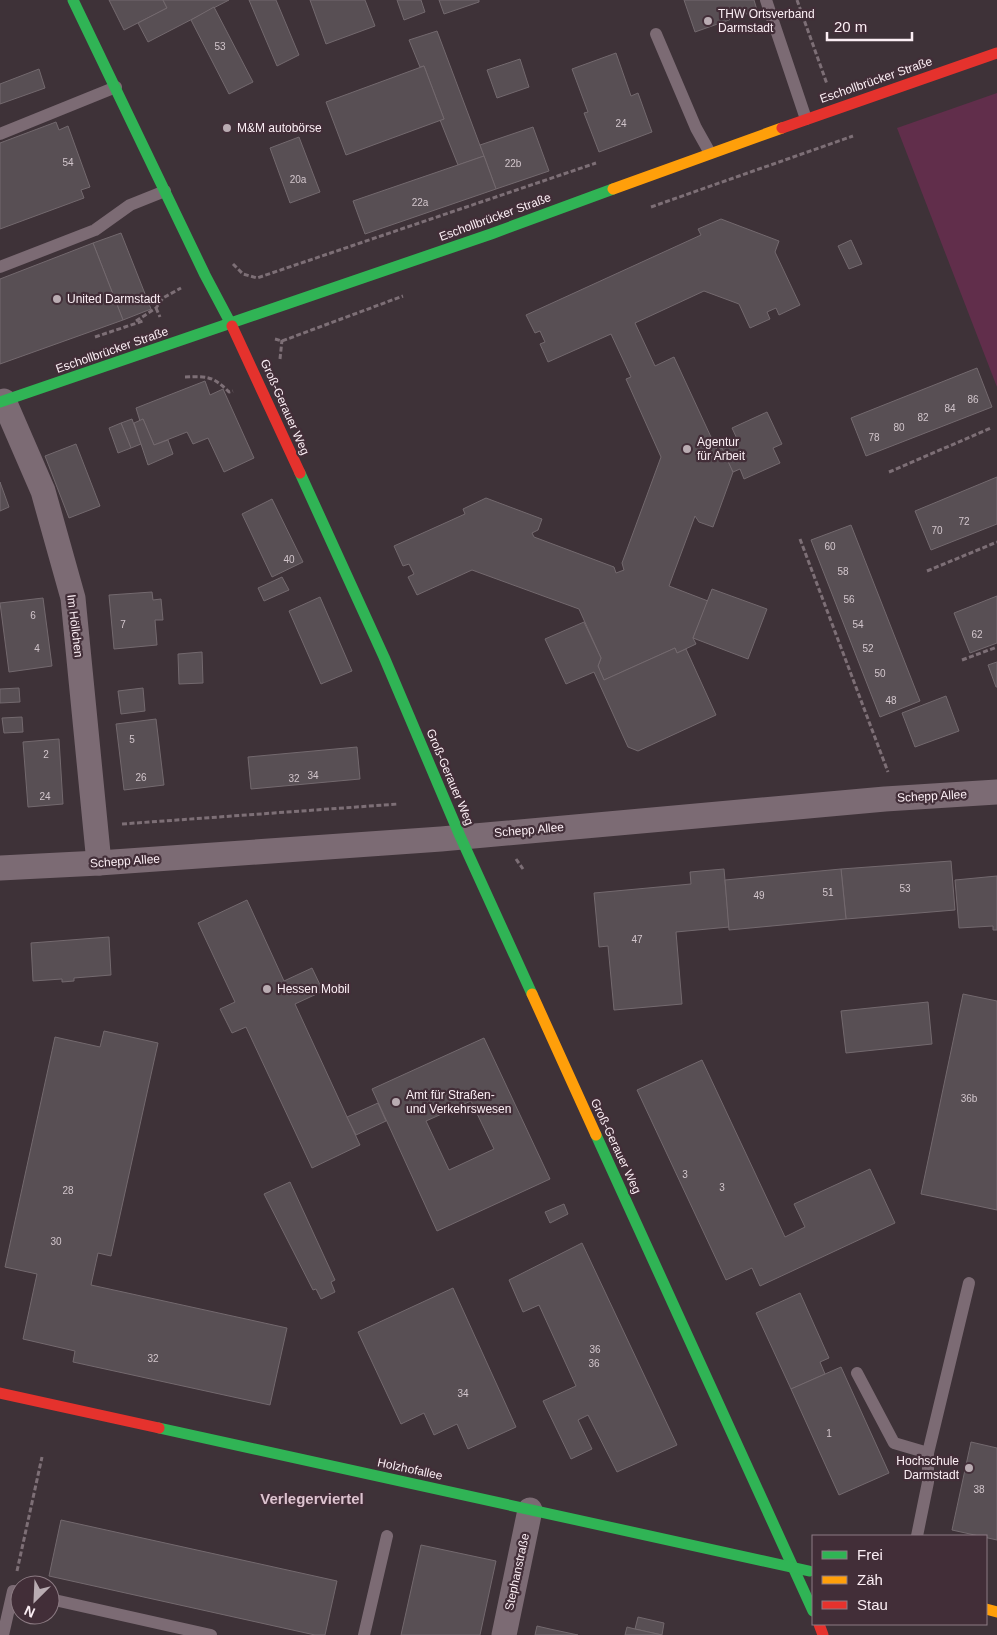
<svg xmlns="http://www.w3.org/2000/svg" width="997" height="1635" font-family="Helvetica,sans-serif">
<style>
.green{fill:#612e4b}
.building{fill:#584f54;stroke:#73696e;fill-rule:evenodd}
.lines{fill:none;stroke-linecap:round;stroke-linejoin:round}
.path{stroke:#7d6f76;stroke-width:3;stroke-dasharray:5 2.5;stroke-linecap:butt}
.lane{stroke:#7c6b74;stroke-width:12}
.street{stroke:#7c6b74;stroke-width:25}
.fast{stroke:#30b455;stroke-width:11}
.slow{stroke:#ff9f0a;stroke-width:11}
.jam{stroke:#e5322d;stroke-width:11}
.poi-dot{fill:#b9acb2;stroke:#422e38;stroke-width:2}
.labels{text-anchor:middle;stroke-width:4.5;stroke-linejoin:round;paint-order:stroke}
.number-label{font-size:10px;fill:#d2c6cc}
.poi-label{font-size:12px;fill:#fbeef4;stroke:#422e38;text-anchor:start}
.street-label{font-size:12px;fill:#fbeef4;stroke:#422e38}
.quarter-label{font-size:15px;font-weight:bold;fill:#dcc3cf;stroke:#422e38}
</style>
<rect width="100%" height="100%" fill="#3e3238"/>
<polygon class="green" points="997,93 997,387 897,128"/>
<g class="building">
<polygon points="109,0 163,0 167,8 124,30"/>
<polygon points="163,0 229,0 148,42 138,23 167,8"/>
<polygon points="249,0 276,0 299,55 277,66"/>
<polygon points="310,0 365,0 375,26 326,44"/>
<polygon points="397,0 421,0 425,12 404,20"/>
<polygon points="439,0 479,0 479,2 444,14"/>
<polygon points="684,0 754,0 757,10 695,32"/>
<polygon points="214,7 253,82 229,94 191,20"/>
<polygon points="437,31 484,156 458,165 440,120 444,119 424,66 420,67 409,40"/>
<polygon points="616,53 631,96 638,93 652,132 599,152 584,113 588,112 572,69"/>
<polygon points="520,59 529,87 497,98 487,70"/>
<polygon points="424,66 444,119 346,155 326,102"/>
<polygon points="39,69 45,88 0,104 0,84"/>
<polygon points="56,122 59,130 68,126 90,187 81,190 84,198 0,229 0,143"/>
<polygon points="533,127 549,171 496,189 480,145"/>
<polygon points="299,137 320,192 290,203 270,148"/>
<polygon points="484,156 496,189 365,234 353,201"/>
<polygon points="721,219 779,241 775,252 800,305 779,315 776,308 767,312 770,319 750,328 739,304 704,291 635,323 655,366 674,357 717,450 722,448 733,472 713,527 699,522 695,516 669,586 708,601 693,638 696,644 677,653 675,648 604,680 598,666 601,658 579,609 472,570 417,595 408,577 414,574 409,564 403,566 394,546 465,514 463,509 486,498 542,519 538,530 532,533 534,537 614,567 616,573 624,570 622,563 661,457 626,379 631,377 611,334 548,362 540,344 545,342 540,331 535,333 526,315 701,235 698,229"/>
<polygon points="121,233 151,309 123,320 93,243"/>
<polygon points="851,240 862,264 849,269 838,246"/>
<polygon points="93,243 123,320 0,364 0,279"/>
<polygon points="977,368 992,407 866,456 851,418"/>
<polygon points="205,381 210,395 223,389 254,458 224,472 208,438 193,444 187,432 154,445 143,419 140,421 136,408"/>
<polygon points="767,412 782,444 773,448 780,463 744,479 740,469 733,472 722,448 738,441 732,428"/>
<polygon points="132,419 141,444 131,448 121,423"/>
<polygon points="143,419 154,445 168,440 173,454 148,465 134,423"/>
<polygon points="121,423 131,448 118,453 109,428"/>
<polygon points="76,444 100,506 69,518 45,456"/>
<polygon points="997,477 997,524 931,550 915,511"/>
<polygon points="0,482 9,507 0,511"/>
<polygon points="272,499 303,562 272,577 242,514"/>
<polygon points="851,525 920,701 880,717 811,540"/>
<polygon points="282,577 289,590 264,601 258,588"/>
<polygon points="712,589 767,609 748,659 693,638"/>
<polygon points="152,592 153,600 161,599 163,620 155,620 157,645 114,649 109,595"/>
<polygon points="997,596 997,643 970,653 954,613"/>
<polygon points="320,597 352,671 321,684 289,611"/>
<polygon points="43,598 52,666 9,672 0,603"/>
<polygon points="584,622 601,658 598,666 604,680 675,648 677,653 686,649 716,715 638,751 628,747 594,672 566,684 545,639"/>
<polygon points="202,652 203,683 179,684 178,654"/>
<polygon points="997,662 997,687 996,687 988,665"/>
<polygon points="19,688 20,702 0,703 0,689"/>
<polygon points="143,688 145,711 121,714 118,691"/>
<polygon points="946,696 959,731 915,747 902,713"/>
<polygon points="22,717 23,732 4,733 2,718"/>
<polygon points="156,719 164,785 124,790 116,724"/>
<polygon points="59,739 63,804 28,807 23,742"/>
<polygon points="357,747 360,779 251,789 248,757"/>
<polygon points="951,861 955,910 846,919 841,869"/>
<polygon points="724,869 729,927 676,932 682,1004 614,1010 608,946 599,947 594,893 691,884 690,872"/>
<polygon points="841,869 846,919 729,930 725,880"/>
<polygon points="997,876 997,930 993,930 993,926 959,928 955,880"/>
<polygon points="247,900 284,981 312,968 323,991 295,1004 360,1145 312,1168 246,1027 232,1033 220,1009 235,1002 198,923"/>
<polygon points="109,937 111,975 74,978 74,981 62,982 62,979 33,981 31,943"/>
<polygon points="963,994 997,1001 997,1210 921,1194"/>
<polygon points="928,1002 932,1044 846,1053 841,1011"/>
<polygon points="104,1031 158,1043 111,1256 98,1253 91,1285 287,1328 270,1405 73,1362 75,1351 23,1339 37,1274 5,1267 55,1037 100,1047"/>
<path d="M484,1038L550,1179L437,1231L372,1089ZM471,1101L494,1149L449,1170L426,1121Z"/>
<polygon points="702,1060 785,1237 805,1227 794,1204 870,1169 895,1223 760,1286 752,1268 726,1280 637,1090"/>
<polygon points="378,1103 386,1121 356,1135 347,1117"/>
<polygon points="290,1182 335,1280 331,1282 335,1292 321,1299 316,1289 313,1290 264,1194"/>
<polygon points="564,1204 568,1214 550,1223 545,1212"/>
<polygon points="582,1243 677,1445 617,1472 588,1415 578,1420 592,1449 571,1459 543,1401 576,1386 539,1305 523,1312 509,1280"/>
<polygon points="453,1288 516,1427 468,1449 457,1424 434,1435 424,1413 401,1424 358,1332"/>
<polygon points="800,1293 829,1358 820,1362 825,1374 791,1389 756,1313"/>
<polygon points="841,1367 889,1473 839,1495 791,1389"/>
<polygon points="971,1442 997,1448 997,1540 952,1530"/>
<polygon points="61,1520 337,1581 325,1635 315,1635 49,1576"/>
<polygon points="421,1545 496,1561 480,1635 401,1635"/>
<polygon points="638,1617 664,1623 662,1635 635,1629"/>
<polygon points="537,1626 550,1629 578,1635 535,1635"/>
<polygon points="627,1627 635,1629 662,1635 625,1635"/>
</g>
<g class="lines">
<g class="path">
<polyline points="797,0 827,84"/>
<polyline points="651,207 853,136"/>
<polyline points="233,264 243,274 257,278 596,163"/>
<polyline points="156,308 160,317"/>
<polyline points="136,321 156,308 163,298 181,288"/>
<polyline points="95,337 143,321"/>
<polyline points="275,339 282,341 403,296"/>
<polyline points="280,359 282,340"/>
<path d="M185,377C207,376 213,376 229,392L233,391"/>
<polyline points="889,472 991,428"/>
<polyline points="800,539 888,772"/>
<polyline points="927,571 997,542"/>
<polyline points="962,660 997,647"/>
<polyline points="122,824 398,804"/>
<polyline points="516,859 523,869"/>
<polyline points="17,1571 42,1457"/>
</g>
<g class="lane">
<polyline points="766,0 806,119"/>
<polyline points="656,34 696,128 710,153"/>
<polyline points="0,134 116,87"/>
<polyline points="0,267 95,230 130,205 165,191"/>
<polyline points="857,1373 894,1443 928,1453 928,1482 917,1536"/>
<polyline points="928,1453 969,1283"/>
<polyline points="50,1599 211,1635"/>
<polyline points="3,1635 13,1591 20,1592"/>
<polyline points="364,1635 387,1536"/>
</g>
<g class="street">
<polyline points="4,401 43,491 73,598 99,863"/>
<polyline points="0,868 99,863 441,839 885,799 997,792"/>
<polyline points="504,1635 530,1510"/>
</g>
<g class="fast">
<polyline points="73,0 205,275 232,326"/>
<polyline points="0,402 491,234 613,189"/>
<polyline points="300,473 384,657 460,836 532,994"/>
<polyline points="596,1135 813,1611"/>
<polyline points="159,1428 809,1571"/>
</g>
<g class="slow">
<polyline points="613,189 782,128"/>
<polyline points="532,994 596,1135"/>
<polyline points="986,1609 997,1612"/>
</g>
<g class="jam">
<polyline points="782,128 997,53"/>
<polyline points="232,326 300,473"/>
<polyline points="0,1393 159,1428"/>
<polyline points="819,1624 823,1635"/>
</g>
</g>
<g class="poi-dot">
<circle cx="708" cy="21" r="5"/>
<circle cx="227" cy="128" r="5"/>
<circle cx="57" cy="299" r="5"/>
<circle cx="687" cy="449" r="5"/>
<circle cx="267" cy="989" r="5"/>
<circle cx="396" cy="1102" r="5"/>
<circle cx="969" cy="1468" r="5"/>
</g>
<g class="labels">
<g class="number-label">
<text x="220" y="50">53</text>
<text x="621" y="127">24</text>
<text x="68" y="166">54</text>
<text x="513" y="167">22b</text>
<text x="298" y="183">20a</text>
<text x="420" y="206">22a</text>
<text x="973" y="403">86</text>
<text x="950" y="412">84</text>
<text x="923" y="421">82</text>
<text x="899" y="431">80</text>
<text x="874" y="441">78</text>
<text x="964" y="525">72</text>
<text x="937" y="534">70</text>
<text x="830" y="550">60</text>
<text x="289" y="563">40</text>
<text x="843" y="575">58</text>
<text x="849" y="603">56</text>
<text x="33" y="619">6</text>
<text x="123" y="628">7</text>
<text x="858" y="628">54</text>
<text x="977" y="638">62</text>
<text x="37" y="652">4</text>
<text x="868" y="652">52</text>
<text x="880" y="677">50</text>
<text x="891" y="704">48</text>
<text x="132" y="743">5</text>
<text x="46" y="758">2</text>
<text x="313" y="779">34</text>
<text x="141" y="781">26</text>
<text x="294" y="782">32</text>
<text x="45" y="800">24</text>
<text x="905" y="892">53</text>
<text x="828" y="896">51</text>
<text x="759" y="899">49</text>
<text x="637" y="943">47</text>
<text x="969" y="1102">36b</text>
<text x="685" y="1178">3</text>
<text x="722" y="1191">3</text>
<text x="68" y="1194">28</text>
<text x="56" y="1245">30</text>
<text x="595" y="1353">36</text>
<text x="153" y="1362">32</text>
<text x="594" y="1367">36</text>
<text x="463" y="1397">34</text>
<text x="829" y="1437">1</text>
<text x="979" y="1493">38</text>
</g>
<g class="poi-label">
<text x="718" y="18">THW Ortsverband<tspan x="718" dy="14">Darmstadt</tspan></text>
<text x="237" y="132">M&amp;M autobörse</text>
<text x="67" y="303">United Darmstadt</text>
<text x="697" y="446">Agentur<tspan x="697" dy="14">für Arbeit</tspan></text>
<text x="277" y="993">Hessen Mobil</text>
<text x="406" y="1099">Amt für Straßen-<tspan x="406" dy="14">und Verkehrswesen</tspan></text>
<text x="959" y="1465" text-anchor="end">Hochschule<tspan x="959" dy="14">Darmstadt</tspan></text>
</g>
<g class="street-label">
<text transform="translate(876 80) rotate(-19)" y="4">Eschollbrücker Straße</text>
<text transform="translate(495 217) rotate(-20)" y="4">Eschollbrücker Straße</text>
<text transform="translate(112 350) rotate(-19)" y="4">Eschollbrücker Straße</text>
<text transform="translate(285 407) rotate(66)" y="4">Groß-Gerauer Weg</text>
<text transform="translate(75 626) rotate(83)" y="4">Im Höllchen</text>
<text transform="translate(450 777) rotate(67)" y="4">Groß-Gerauer Weg</text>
<text transform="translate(932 796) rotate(-3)" y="4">Schepp Allee</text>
<text transform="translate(529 830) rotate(-5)" y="4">Schepp Allee</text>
<text transform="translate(125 861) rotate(-4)" y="4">Schepp Allee</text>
<text transform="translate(616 1146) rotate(65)" y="4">Groß-Gerauer Weg</text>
<text transform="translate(410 1469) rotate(12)" y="4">Holzhofallee</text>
<text transform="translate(517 1572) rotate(-78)" y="4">Stephanstraße</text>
</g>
<g class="quarter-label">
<text x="312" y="1504">Verlegerviertel</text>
</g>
</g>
<rect x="812" y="1535" width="175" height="90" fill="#422e38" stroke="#8c7b83"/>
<rect x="822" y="1551" width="25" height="8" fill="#30b455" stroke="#8c7b83"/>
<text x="857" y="1560" font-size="15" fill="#fbeef4">Frei</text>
<rect x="822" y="1576" width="25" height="8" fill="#ff9f0a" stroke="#8c7b83"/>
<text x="857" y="1585" font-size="15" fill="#fbeef4">Zäh</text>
<rect x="822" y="1601" width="25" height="8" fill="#e5322d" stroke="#8c7b83"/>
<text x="857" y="1610" font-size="15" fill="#fbeef4">Stau</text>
<g transform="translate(35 1600) rotate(204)"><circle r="24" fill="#422e38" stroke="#8c7b83"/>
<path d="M0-4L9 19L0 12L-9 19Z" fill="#b9acb2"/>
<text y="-8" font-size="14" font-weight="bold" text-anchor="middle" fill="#fbeef4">N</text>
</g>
<path d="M827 32v8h85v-8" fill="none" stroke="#fbeef4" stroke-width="2.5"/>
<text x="834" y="32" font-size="15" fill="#fbeef4" stroke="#422e38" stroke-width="4" paint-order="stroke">20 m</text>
</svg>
